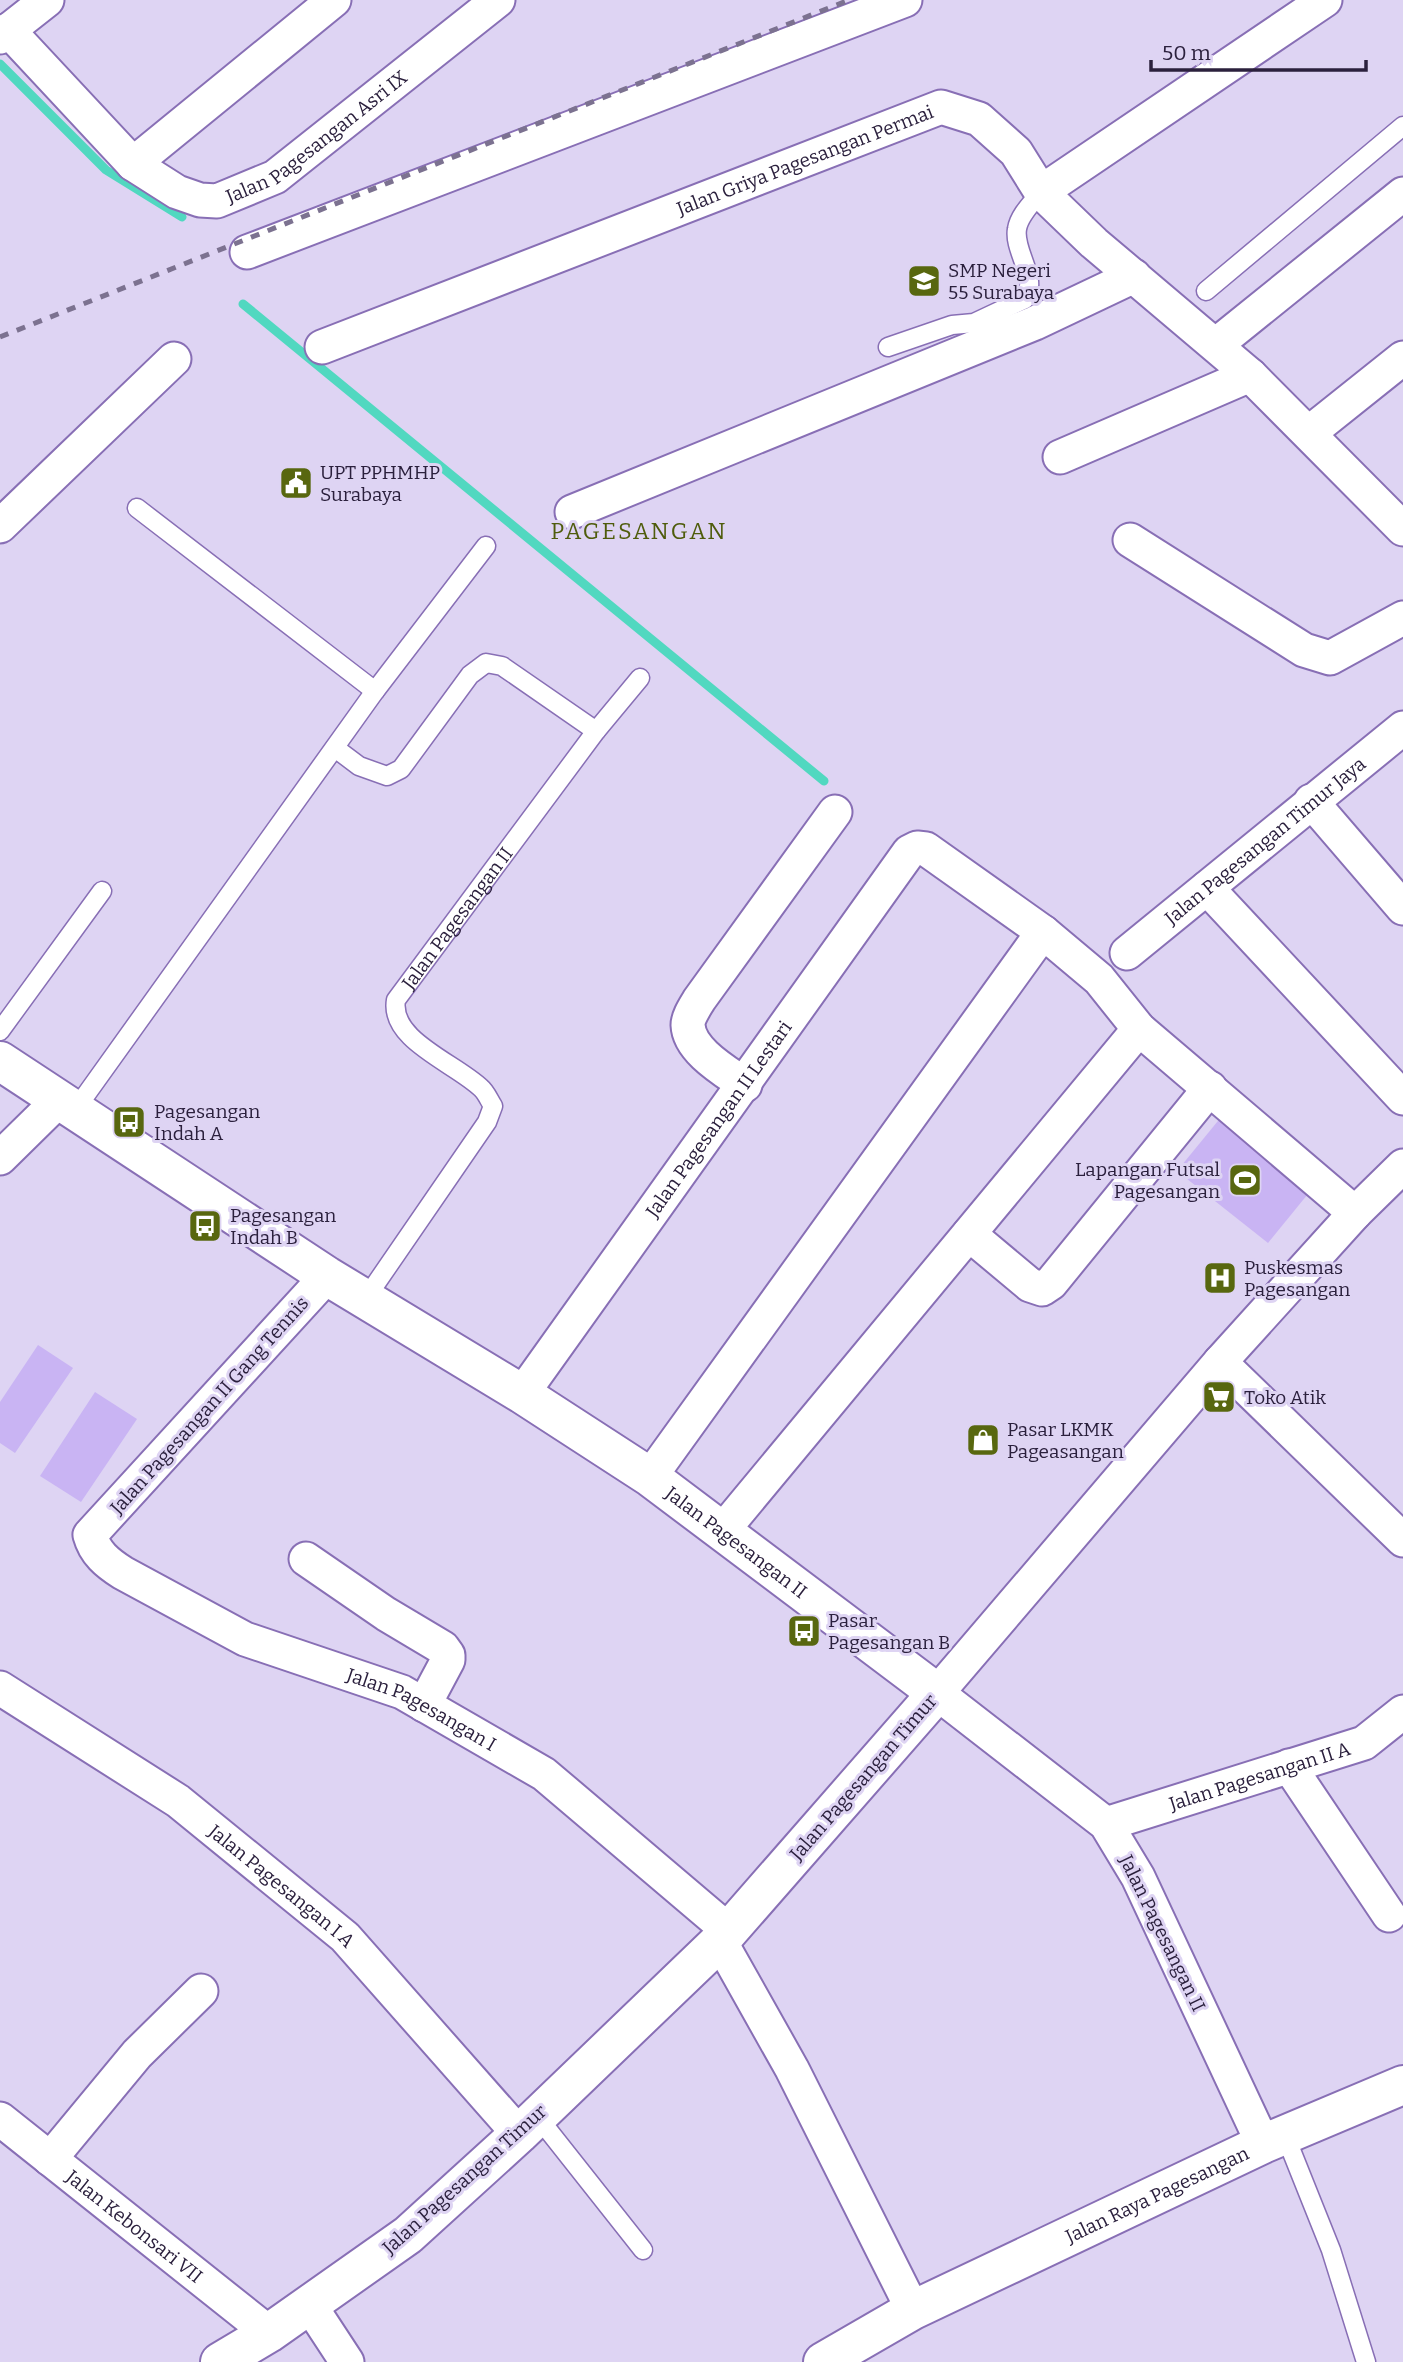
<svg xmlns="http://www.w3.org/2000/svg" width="1403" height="2362" font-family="Bitter,serif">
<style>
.green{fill:#c9b4f3}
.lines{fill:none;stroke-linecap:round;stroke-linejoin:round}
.stream{stroke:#51d8c0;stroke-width:9}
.service-casing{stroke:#886fb5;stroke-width:21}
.minor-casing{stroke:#886fb5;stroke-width:37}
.tertiary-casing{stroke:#886fb5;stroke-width:42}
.secondary-casing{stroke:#886fb5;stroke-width:42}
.service{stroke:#fff;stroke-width:18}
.minor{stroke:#fff;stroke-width:33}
.tertiary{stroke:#fff;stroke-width:38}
.secondary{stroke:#fff;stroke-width:38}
.rail{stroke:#7c7290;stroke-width:5;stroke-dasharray:9 9;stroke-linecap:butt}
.labels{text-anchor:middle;stroke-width:6;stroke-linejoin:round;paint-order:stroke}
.street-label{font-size:19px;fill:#2b203d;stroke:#ded4f3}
.poi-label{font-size:19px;fill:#2b203d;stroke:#ded4f3;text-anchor:start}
.quarter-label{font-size:23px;letter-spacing:2px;fill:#4f5c0c;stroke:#ded4f3}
</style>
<rect width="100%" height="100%" fill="#ded4f3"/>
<g class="green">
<polygon points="1222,1116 1312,1189 1268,1243 1177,1171"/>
<polygon points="38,1345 73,1368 15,1453 0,1443 0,1402"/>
<polygon points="95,1392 137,1419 81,1502 40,1476"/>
</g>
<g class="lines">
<g class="stream">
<polyline points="0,64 106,170 182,217"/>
<polyline points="243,304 824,781"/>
</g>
<defs>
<g id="service">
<polyline points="1206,291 1403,126"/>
<path d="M888,347L952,325L974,323L1025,299C1039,278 1013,251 1017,229C1019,215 1033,202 1041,192"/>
<polyline points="137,508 375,691"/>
<polyline points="335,748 359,766 387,776 401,769 470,675 486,663 502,666 596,731"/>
<polyline points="0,1031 102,891"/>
<polyline points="75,1110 375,691 486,546"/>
<path id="s1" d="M366,1298L487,1122L493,1106C489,1100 486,1092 481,1088C455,1063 389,1040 396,1000L596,731L640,678"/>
<polyline points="537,2116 643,2250"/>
<polyline points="1285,2135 1331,2250 1366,2362"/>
</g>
<g id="minor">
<path id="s2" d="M8,30L133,164L177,192L200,200L217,201L275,177L498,0"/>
<polyline points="0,37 47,0"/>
<polyline points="133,164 334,0"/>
<polyline points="1041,192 1325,0"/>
<polyline points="247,252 905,0"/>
<polyline points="1217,344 1403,194"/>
<path id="s3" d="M322,347L941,107L979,119L1016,152L1041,192L1094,243L1250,375L1403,529"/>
<polyline points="1309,433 1403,358"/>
<polyline points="1060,457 1250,375"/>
<polyline points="572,512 1035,323 1134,276"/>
<polyline points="0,526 174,359"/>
<polyline points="1130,540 1304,650 1330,658 1403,618"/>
<polyline points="1311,801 1403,908"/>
<polyline points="1207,888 1403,1098"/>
<path id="s4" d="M1127,953L1403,728"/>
<path d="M745,1085C727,1072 689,1051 688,1025C688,1017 695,1007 699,1000L835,812"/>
<polyline points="0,1158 60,1099"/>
<polyline points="969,1234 1030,1285 1042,1289 1051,1283 1210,1088"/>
<path id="s5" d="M327,1276L90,1535C95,1553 107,1563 123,1573L245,1639L402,1692L544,1774L729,1931"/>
<polyline points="1220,1362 1403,1540"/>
<path id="s6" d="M522,1394L909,852L917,848L926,849L1043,932L1099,979L1139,1029L1355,1213"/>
<polyline points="650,1477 1043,932"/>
<polyline points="723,1530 1139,1029"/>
<polyline points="306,1559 386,1614 443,1648 448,1655 448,1660 424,1705"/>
<path id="s7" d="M0,1688L178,1801L345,1937L519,2134"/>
<polyline points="1289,1766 1389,1915"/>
<path id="s8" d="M1106,1824L1364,1743L1403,1712"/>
<polyline points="720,1941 792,2069 913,2310"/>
<path id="s9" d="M0,2119L269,2333"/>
<polyline points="1263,2144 1138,1877 1106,1824 937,1693 1220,1362 1355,1213 1403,1166"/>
<polyline points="50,2159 137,2054 201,1991"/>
<polyline points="309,2304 347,2362"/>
</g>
<g id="tertiary">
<path id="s10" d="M0,1061L327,1276L522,1394L650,1477L937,1693L720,1941L519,2134L408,2235L269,2333L220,2362"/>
</g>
<g id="secondary">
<path id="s11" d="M823,2362L913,2310L1263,2144L1403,2085"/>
</g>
</defs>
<use href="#service" class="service-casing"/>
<use href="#minor" class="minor-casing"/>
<use href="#tertiary" class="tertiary-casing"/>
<use href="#secondary" class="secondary-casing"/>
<use href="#service" class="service"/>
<use href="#minor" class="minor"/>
<use href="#tertiary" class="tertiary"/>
<use href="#secondary" class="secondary"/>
<polyline class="rail" points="0,337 849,0"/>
</g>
<defs>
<symbol id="school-square" viewBox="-11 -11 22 22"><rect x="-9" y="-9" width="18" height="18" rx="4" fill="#58670f" stroke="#ded4f3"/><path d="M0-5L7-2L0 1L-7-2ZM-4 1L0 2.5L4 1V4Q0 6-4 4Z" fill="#fff"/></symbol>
<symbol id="civic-square" viewBox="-11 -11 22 22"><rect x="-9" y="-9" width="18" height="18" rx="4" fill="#58670f" stroke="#ded4f3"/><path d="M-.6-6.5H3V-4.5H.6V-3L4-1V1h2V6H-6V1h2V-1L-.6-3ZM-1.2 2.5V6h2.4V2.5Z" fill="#fff"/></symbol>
<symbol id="bus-square" viewBox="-11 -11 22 22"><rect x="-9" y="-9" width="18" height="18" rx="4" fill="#58670f" stroke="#ded4f3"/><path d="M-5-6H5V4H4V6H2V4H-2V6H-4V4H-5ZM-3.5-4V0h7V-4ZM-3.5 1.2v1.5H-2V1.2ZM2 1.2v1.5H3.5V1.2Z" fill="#fff"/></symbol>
<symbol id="stadium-square" viewBox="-11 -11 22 22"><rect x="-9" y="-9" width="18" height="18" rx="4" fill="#58670f" stroke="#ded4f3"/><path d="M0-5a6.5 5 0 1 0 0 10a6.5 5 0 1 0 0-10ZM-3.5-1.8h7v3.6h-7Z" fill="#fff"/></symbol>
<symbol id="hospital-square" viewBox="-11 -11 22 22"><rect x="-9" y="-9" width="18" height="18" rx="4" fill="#58670f" stroke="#ded4f3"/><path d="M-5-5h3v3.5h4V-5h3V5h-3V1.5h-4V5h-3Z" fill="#fff"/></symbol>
<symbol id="supermarket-square" viewBox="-11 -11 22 22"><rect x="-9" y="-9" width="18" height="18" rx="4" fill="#58670f" stroke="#ded4f3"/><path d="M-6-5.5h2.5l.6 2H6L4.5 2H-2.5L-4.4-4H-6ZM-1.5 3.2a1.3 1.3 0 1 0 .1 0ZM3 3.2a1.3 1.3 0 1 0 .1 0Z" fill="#fff"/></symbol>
<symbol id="shop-square" viewBox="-11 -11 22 22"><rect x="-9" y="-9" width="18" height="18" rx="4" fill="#58670f" stroke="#ded4f3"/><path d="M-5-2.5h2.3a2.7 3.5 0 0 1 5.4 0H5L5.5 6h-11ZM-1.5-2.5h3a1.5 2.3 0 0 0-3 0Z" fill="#fff"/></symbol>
</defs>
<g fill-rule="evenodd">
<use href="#school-square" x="905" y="262" width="38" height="38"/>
<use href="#civic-square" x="277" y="464" width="38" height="38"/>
<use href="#bus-square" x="110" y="1103" width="38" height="38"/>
<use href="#stadium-square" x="1226" y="1161" width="38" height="38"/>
<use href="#bus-square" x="186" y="1207" width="38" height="38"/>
<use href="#hospital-square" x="1201" y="1259" width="38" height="38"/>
<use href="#supermarket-square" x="1200" y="1378" width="38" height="38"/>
<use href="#shop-square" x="964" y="1421" width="38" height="38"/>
<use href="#bus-square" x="785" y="1612" width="38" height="38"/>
</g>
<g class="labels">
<g class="street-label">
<text dy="7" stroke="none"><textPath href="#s2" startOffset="396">Jalan Pagesangan Asri IX</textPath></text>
<text dy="7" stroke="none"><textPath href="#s3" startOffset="518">Jalan Griya Pagesangan Permai</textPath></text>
<text dy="7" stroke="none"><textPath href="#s4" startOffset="178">Jalan Pagesangan Timur Jaya</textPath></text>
<text dy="7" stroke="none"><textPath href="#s1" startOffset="483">Jalan Pagesangan II</textPath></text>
<text dy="7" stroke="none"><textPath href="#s6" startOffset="338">Jalan Pagesangan II Lestari</textPath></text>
<text transform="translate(209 1405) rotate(-48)" y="7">Jalan Pagesangan II Gang Tennis</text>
<text dy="7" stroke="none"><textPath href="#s10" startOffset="880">Jalan Pagesangan II</textPath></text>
<text dy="7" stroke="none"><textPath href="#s5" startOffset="732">Jalan Pagesangan I</textPath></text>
<text dy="7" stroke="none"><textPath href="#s8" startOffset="161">Jalan Pagesangan II A</textPath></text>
<text transform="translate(863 1777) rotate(-49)" y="7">Jalan Pagesangan Timur</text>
<text dy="7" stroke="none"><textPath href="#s7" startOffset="345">Jalan Pagesangan I A</textPath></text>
<text transform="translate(1163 1933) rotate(64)" y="7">Jalan Pagesangan II</text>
<text transform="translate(464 2179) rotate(-42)" y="7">Jalan Pagesangan Timur</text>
<text dy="7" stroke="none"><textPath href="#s11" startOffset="374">Jalan Raya Pagesangan</textPath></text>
<text dy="7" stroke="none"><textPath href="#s9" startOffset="172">Jalan Kebonsari VII</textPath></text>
</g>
<g class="poi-label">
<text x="948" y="277">SMP Negeri<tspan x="948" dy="22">55 Surabaya</tspan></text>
<text x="320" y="479">UPT PPHMHP<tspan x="320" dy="22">Surabaya</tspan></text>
<text x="154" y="1118">Pagesangan<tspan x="154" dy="22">Indah A</tspan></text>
<text x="1220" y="1176" text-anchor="end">Lapangan Futsal<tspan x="1220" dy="22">Pagesangan</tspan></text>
<text x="230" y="1222">Pagesangan<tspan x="230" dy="22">Indah B</tspan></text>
<text x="1244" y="1274">Puskesmas<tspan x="1244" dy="22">Pagesangan</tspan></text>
<text x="1244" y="1404">Toko Atik</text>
<text x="1007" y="1436">Pasar LKMK<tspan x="1007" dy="22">Pageasangan</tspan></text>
<text x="828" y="1627">Pasar<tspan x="828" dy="22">Pagesangan B</tspan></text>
</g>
<g class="quarter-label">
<text x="639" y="539">PAGESANGAN</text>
</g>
</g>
<path d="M1151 60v10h215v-10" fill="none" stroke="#2b203d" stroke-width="3.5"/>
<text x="1162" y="60" font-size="21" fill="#2b203d" stroke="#ded4f3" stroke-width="5" paint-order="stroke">50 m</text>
</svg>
